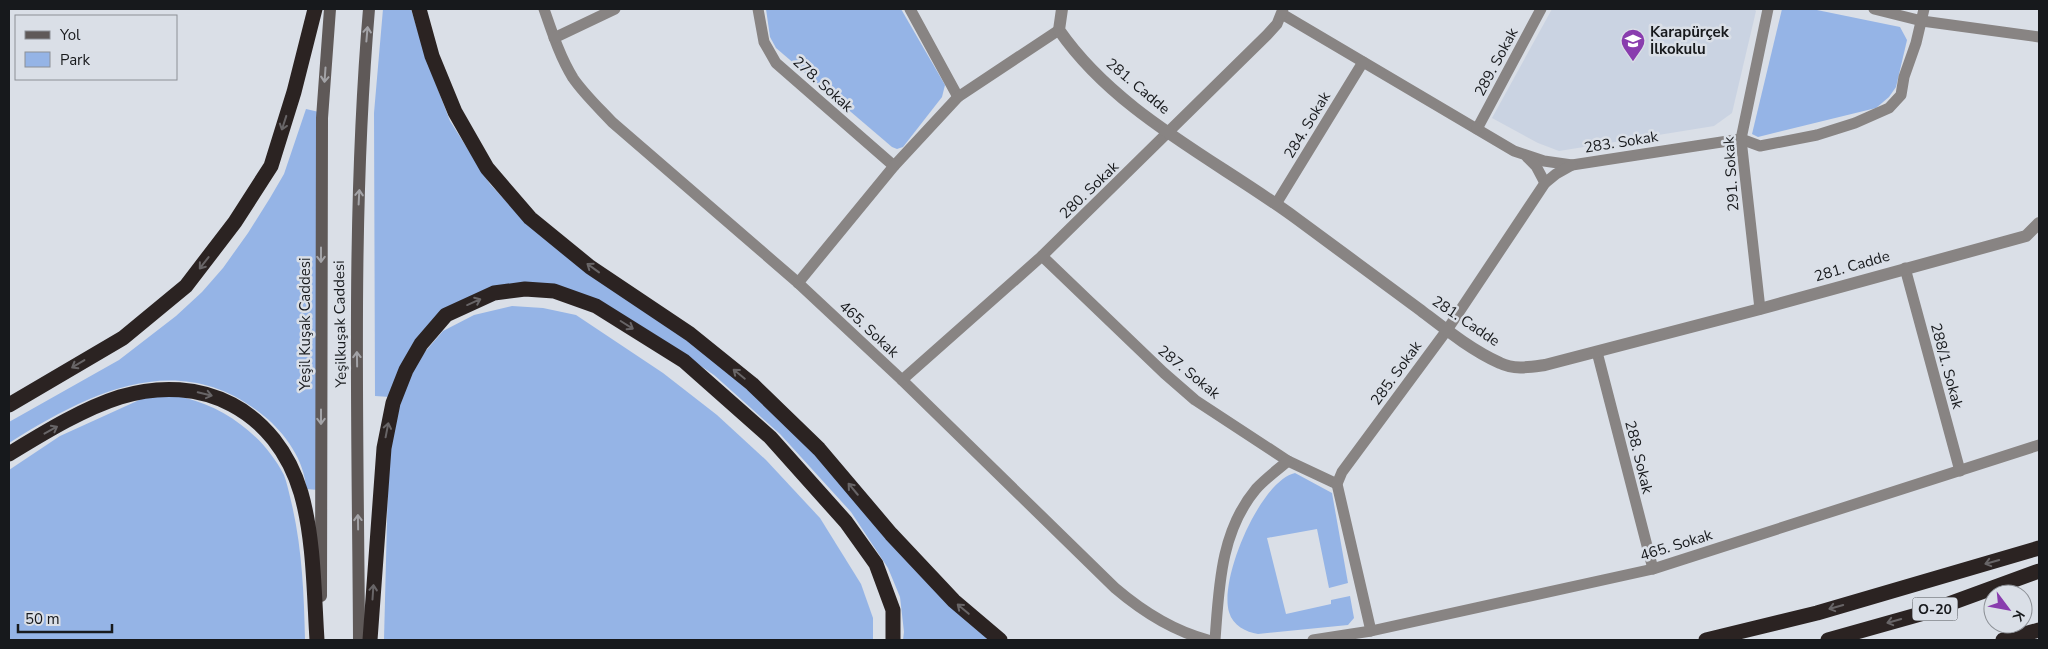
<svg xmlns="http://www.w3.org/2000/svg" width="2048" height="649" font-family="'Nunito Sans',sans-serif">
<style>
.built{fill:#cad3e2}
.green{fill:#95b4e6}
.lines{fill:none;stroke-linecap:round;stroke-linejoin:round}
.minor{stroke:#888483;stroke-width:11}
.tertiary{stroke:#888483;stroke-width:12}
.secondary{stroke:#5f5958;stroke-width:12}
.motorway{stroke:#2b2322;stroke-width:15}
.oneway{stroke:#a3a3a7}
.oneway2{stroke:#686567}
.labels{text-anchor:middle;stroke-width:5;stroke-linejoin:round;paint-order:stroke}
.shield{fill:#dadfe7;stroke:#525459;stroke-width:1}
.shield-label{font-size:14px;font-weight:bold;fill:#17191c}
.poi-label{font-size:15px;font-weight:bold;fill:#17191c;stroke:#dadfe7;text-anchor:start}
.street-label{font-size:15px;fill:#17191c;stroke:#dadfe7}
</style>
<rect width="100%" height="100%" fill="#dadfe7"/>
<polygon class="built" points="1552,9 1754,9 1756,11 1732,113 1714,126 1559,151 1538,143 1492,118"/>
<g class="green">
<polygon points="383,9 411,9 427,61 450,121 490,184 515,211 761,396 991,640 903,640 904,632 900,597 888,568 851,512 780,434 714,375 654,334 555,285 442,311 390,397 375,396 374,113"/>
<polygon points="766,9 901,9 945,85 942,97 903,147 897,149 892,147 776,48 770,37"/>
<polygon points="1782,9 1812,9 1900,27 1907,40 1896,87 1889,97 1876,108 1758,137 1752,134"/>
<path d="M306,109L319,112L318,490L306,489C305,461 285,433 264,416C179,346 89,393 9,443V422L119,360L176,316L202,292L223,268L248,233L270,198L284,174Z"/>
<polygon points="512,306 543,308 576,315 663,373 717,415 766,460 820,518 861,584 873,618 873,640 384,640 389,441 401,389 417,361 443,331 474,315"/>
<path d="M148,396C160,397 174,395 186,398C228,409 264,437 284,475C287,483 289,493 291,501C302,546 304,594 305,640H9V470L60,436Z"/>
<path d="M1295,473L1332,493L1348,583L1329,588L1317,529L1267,538L1286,614L1331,604V600L1350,596L1354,618L1348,625L1258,634C1246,632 1233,626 1229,612C1219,579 1260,481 1295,473Z"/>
</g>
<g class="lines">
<g class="minor">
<path d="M544,9C552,32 560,57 573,78C584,94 599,108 612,122L796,281L902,380L1115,588C1142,611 1173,631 1208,640"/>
<polyline points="758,9 764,42 776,63 894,166"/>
<polyline points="910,9 958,97"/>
<polyline points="1874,9 1922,21 2039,37"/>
<polyline points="1282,14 1514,151 1544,161 1572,165 1741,139 1760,146 1817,135 1855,123 1889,108 1901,95 1904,77 1916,43 1924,9"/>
<polyline points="554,38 615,9"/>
<polyline points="1477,129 1541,9"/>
<polyline points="1527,157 1536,166 1545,183"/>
<polyline points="1276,204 1363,62"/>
<polyline points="1042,256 1164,373 1195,400 1288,461 1337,484"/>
<polyline points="1905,268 1960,471"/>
<polyline points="798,283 894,166 958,97 1059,30"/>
<polyline points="1760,309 1741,139 1768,9"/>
<polyline points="1597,352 1653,569"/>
<polyline points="902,380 1042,256 1267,35 1277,24 1283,9"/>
<polyline points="1371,631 1337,484 1342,472 1447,330 1545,183 1556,174 1572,165"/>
<path d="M1215,640C1219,588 1220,532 1256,489C1265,479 1277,470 1288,461"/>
<polyline points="1313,640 1371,631 1653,569 2039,445"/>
</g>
<path class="tertiary" d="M1062,9L1059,30C1117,114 1217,160 1297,219C1338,249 1378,279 1419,309C1444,328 1471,350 1500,363C1514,370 1530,367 1545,365L1760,309L2026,236L2039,223"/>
<g class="secondary">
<polyline points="321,596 322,118 330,9"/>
<path d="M359,640C358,430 351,219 369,9"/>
</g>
<g class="motorway">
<polyline points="419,9 432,56 455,112 487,168 530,218 590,267 690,334 752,384 819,449 891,534 954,601 1000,640"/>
<polyline points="9,405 123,338 186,286 235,222 271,166 294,92 315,9"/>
<path d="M9,454C42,434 82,409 120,397C202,372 276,410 301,493C314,538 314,594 317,640"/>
<polyline points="370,640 384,448 393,403 406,370 421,344 446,315 494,293 525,289 554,291 596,306 684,361 770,437 846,522 876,564 893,610 893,640"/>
<polyline points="1706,640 1817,613 2039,548"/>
<polyline points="1828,640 1924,613 2039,571"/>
<polyline points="2003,640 2039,630"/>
</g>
</g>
<defs><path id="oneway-shaft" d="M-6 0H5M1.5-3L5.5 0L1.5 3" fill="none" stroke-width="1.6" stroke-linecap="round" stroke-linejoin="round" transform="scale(1.25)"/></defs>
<g class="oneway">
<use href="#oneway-shaft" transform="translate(367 34) rotate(-85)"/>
<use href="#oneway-shaft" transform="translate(325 75) rotate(94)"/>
<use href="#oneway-shaft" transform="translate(359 197) rotate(-87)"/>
<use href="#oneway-shaft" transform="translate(321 255) rotate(90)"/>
<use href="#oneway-shaft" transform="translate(357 359) rotate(-91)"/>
<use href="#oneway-shaft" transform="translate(321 417) rotate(90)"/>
<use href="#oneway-shaft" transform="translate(358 522) rotate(-91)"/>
</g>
<g class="oneway2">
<use href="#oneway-shaft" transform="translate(284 123) rotate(108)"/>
<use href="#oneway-shaft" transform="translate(204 263) rotate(128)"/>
<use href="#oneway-shaft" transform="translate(593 268) rotate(-144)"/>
<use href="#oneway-shaft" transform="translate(474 302) rotate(-24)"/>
<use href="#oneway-shaft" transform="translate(627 325) rotate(32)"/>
<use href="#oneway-shaft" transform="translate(78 364) rotate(149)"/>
<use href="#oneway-shaft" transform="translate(739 374) rotate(-141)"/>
<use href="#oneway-shaft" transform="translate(205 394) rotate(14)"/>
<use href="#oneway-shaft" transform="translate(51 430) rotate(-29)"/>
<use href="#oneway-shaft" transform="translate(387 430) rotate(-79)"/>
<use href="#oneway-shaft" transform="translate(853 489) rotate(-130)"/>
<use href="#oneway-shaft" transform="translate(1992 562) rotate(164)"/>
<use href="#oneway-shaft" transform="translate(373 592) rotate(-86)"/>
<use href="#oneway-shaft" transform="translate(1836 607) rotate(164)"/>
<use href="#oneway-shaft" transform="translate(963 609) rotate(-140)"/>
<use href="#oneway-shaft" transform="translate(1894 621) rotate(164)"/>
</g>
<defs>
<symbol id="school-pin" viewBox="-11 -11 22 30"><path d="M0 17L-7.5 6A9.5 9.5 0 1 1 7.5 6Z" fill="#893dae" stroke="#dadfe7"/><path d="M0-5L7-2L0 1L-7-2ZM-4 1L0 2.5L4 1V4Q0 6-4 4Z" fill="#fff"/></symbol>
</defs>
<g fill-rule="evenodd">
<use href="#school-pin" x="1619" y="27" width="28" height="38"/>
</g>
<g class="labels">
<rect class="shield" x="1912.5" y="597.5" width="45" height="23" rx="4"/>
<g class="shield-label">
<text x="1935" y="614">O-20</text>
</g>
<g class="poi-label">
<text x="1650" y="37">Karapürçek<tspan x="1650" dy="17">İlkokulu</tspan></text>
</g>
<g class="street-label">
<text transform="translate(1496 62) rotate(-62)" y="5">289. Sokak</text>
<text transform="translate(823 84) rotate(42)" y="5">278. Sokak</text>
<text transform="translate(1138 86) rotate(40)" y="5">281. Cadde</text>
<text transform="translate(1307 125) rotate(-59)" y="5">284. Sokak</text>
<text transform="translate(1621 142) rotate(-9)" y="5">283. Sokak</text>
<text transform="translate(1731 174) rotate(-94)" y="5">291. Sokak</text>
<text transform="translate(1089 190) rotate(-44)" y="5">280. Sokak</text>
<text transform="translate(1852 266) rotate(-16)" y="5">281. Cadde</text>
<text transform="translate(1466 321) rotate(34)" y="5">281. Cadde</text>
<text transform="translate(305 324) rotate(-90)" y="5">Yeşil Kuşak Caddesi</text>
<text transform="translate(340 324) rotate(-91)" y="5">Yeşilkuşak Caddesi</text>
<text transform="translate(869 329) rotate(43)" y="5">465. Sokak</text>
<text transform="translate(1947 366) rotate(75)" y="5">288/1. Sokak</text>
<text transform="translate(1189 372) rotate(39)" y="5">287. Sokak</text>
<text transform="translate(1396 373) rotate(-54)" y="5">285. Sokak</text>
<text transform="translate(1639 457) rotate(76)" y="5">288. Sokak</text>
<text transform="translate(1676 545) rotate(-17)" y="5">465. Sokak</text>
</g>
</g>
<rect width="2048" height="649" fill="none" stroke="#17191c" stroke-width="20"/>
<rect x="15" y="15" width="162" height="65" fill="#dadfe7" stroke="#8c9096"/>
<rect x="25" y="31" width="25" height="8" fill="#5f5958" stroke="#8c9096"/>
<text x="60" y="40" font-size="15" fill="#17191c">Yol</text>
<rect x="25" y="52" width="25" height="15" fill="#95b4e6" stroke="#8c9096"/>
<text x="60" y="65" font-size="15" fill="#17191c">Park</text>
<g transform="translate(2008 609) rotate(122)"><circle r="24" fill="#dadfe7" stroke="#8c9096"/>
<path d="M0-4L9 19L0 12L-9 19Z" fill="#893dae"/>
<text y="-8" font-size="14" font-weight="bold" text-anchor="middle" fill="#17191c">K</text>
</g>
<path d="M18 624v8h94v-8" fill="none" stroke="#17191c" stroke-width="2.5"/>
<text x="25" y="624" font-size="15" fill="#17191c" stroke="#dadfe7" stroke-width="4" paint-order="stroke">50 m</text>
</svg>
